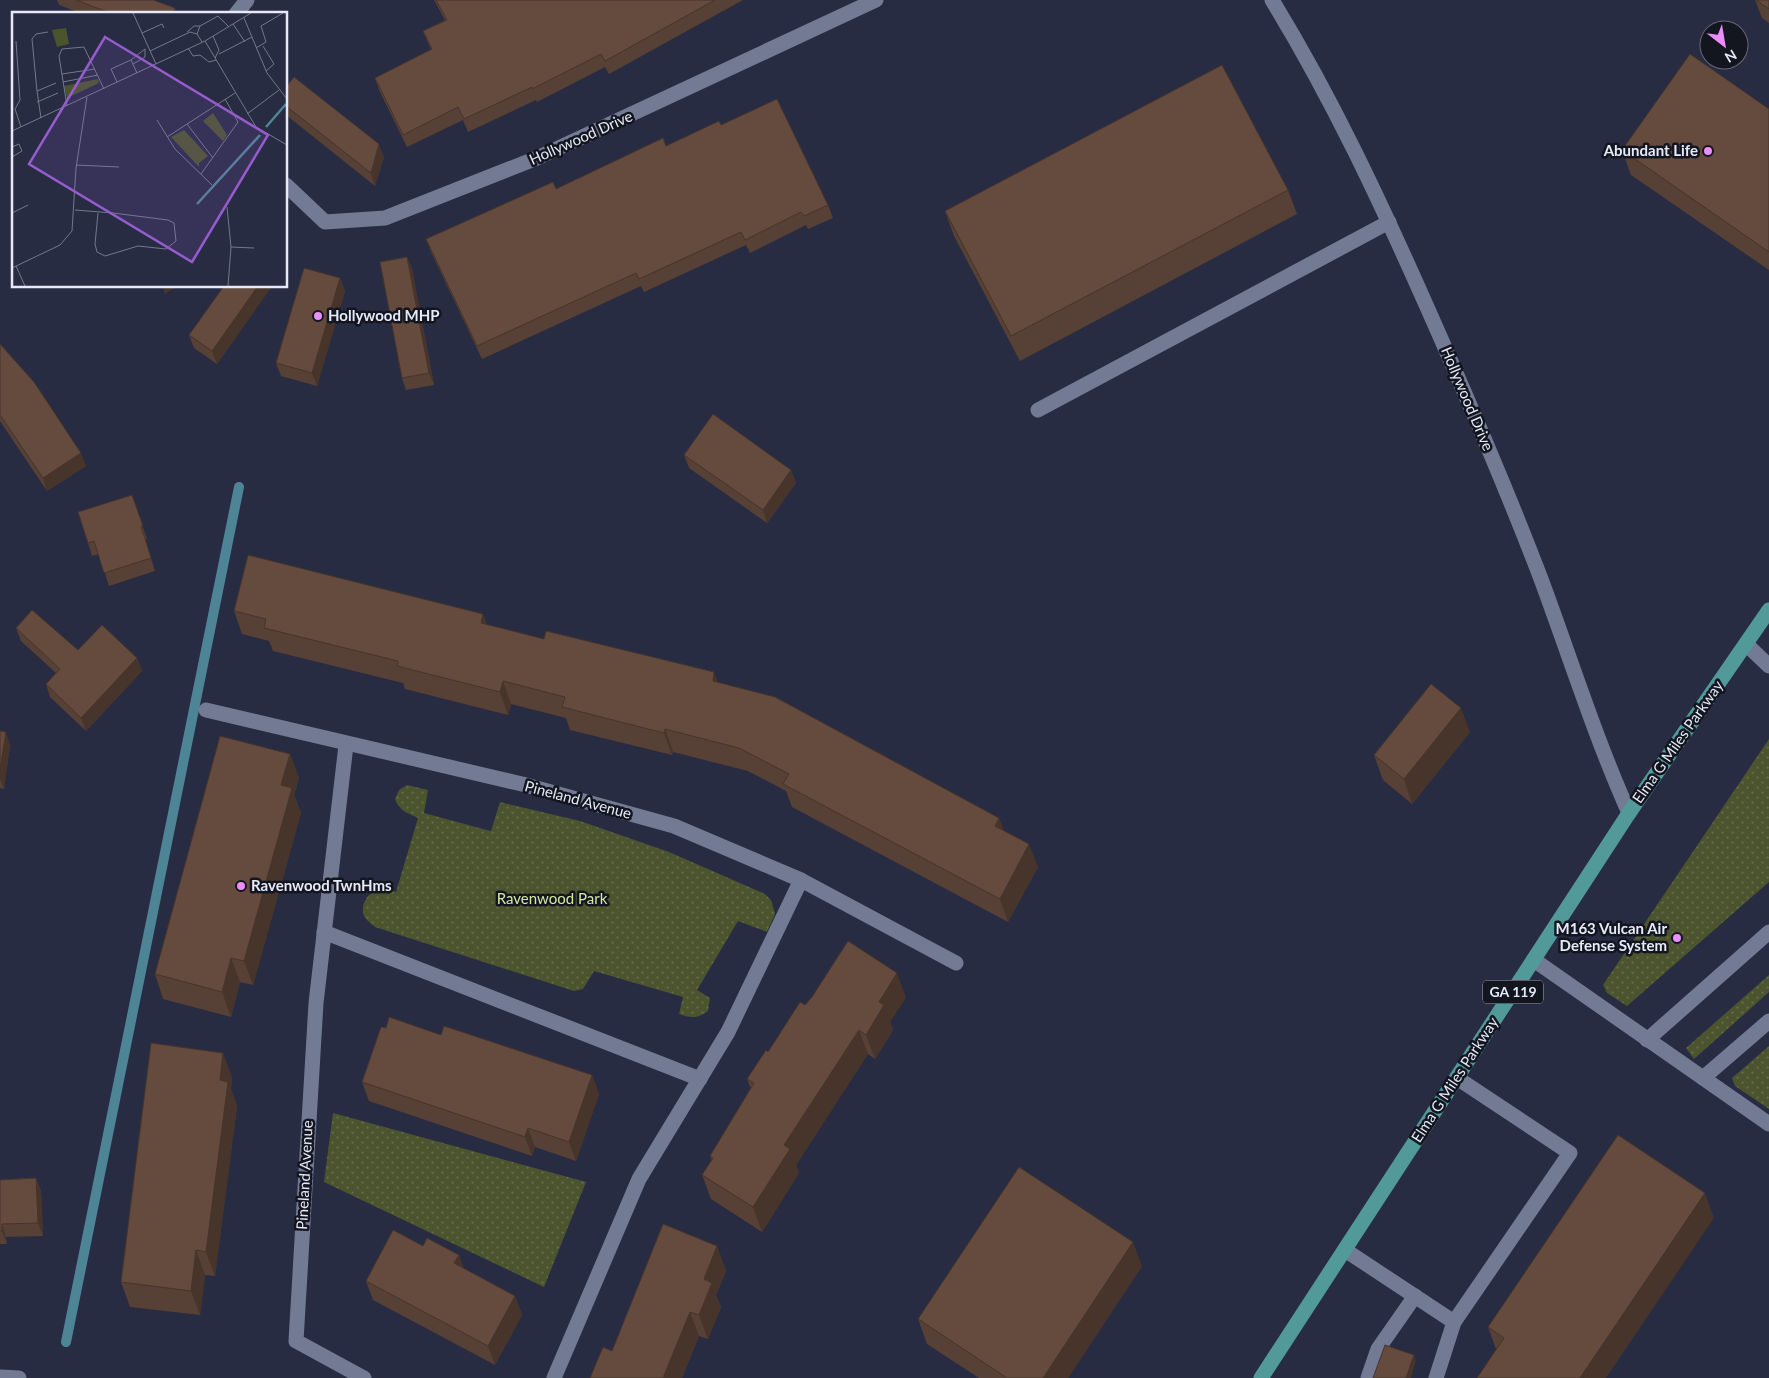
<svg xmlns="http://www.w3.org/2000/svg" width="1769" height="1378" font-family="Lato,sans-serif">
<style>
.green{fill:url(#green-dots)}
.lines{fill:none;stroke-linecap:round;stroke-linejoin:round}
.stream{stroke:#4e8596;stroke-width:10}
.minor{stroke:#737a94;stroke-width:15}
.major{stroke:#529999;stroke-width:15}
.wall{fill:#574035}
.shaded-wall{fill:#47342b}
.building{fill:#654a3e;stroke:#47342b}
.poi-dot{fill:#eb8dfb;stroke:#13151f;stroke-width:2}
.labels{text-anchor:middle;stroke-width:5;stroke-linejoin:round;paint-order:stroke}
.shield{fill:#13151f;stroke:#a6a9b7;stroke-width:1}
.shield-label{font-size:14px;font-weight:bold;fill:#e5e9f8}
.street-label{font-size:15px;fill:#e5e9f8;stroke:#13151f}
.poi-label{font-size:15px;font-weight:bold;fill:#e5e9f8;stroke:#13151f;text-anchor:end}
.park-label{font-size:15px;fill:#d6e8a1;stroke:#13151f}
.inset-river{fill:none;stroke:#4e8596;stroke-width:2.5}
.inset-road{fill:none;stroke:#73788b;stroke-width:1}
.view{fill:#965bcd;fill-opacity:0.15;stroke:#965bcd;stroke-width:2.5}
.inset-edge{fill:none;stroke:#e5e9f8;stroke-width:2.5}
</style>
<defs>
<pattern id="green-dots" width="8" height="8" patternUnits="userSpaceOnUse" patternTransform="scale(1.25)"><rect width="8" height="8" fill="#4c542e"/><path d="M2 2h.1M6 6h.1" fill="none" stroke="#666d4d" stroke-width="1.8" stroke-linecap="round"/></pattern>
</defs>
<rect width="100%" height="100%" fill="#272c43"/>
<g class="green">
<polygon points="1769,739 1769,882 1627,1006 1607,993 1603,985"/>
<path d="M407,785L428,790L424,813L483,829L491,831L500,802L580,821L669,852L765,894L771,900L775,914L767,932L738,921L697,990L710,998L708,1011C697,1019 691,1018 679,1014L683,997L594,971L583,989L574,991L375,927C372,924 366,920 364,916C360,905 367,894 377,890C383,887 390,890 396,892L418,818C408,813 399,811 395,799L399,790Z"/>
<polygon points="1769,975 1769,992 1694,1059 1686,1048"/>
<polygon points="1769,1046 1769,1109 1735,1086 1732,1078"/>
<polygon points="333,1113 586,1182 544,1287 324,1182"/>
</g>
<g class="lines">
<polyline class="stream" points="66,1342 239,487"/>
<g class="minor">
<path d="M1272,0C1332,98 1380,201 1427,307C1467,397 1506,487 1541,579C1570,657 1595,737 1629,813"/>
<polyline points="236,14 247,0"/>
<polyline points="286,185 325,222 385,218 537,158 876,0"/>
<polyline points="1038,410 1389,222"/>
<polyline points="1746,644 1769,666"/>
<polyline points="206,710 522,784 674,826 801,880 956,963"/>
<polyline points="346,745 316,1003 296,1341 364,1378"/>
<polyline points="324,932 700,1079"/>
<polyline points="1534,960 1769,1124"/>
<polyline points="1647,1040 1769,932"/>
<polyline points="1703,1078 1769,1021"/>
<polyline points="1345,1250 1454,1322 1570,1153 1457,1078"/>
<polyline points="0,1377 19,1378"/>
<polyline points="554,1378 639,1179 728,1032 801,880"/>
<polyline points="1368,1378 1378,1349 1415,1296"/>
<polyline points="1436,1378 1454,1322"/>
</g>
<polyline class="major" points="1261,1378 1629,813 1769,610"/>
</g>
<g class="wall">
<polygon points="57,0 153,0 175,8 177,14 83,14 59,5"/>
<polygon points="434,0 743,0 609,74 605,67 537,102 536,100 468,132 463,120 407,147 379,90 375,78 431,50 423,31 445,20"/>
<polygon points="1755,0 1769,0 1769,23 1762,18"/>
<polygon points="286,87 384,157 375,186 286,115"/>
<polygon points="1769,109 1769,270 1631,175 1622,150"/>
<polygon points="721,125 828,205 833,218 808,229 806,225 750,253 746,245 644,292 641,286 482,359 431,252 426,239"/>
<polygon points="1288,190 1297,214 1020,361 954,236 945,211"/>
<polygon points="407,257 412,269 434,385 406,390 402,378"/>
<polygon points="340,278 345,291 317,386 281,376 276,363"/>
<polygon points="224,286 272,286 217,364 194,348 189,335"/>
<polygon points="0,344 86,466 47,491 0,421"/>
<polygon points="684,455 791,470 796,483 767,523 689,468"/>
<polygon points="132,495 147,539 145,539 155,571 109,586 99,554 92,556 88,543"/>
<polygon points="234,611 487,625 718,683 999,818 1004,831 1038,867 1008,922 792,807 786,791 748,771 673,752 672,755 570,730 566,718 511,704 508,715 405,689 403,683 273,651 269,641 242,634"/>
<polygon points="16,628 78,650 137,658 142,671 86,731 50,697 46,684 56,673 21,641"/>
<polygon points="0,731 10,745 4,789 0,788"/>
<polygon points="1470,732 1412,804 1383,780 1374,755"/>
<polygon points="290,754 299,778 294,795 301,813 253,985 240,982 231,1017 163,999 155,974"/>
<polygon points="906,997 890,1022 893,1030 875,1059 868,1054 796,1165 799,1173 762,1232 711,1199 702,1175 712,1161 710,1156 751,1089 747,1079 805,1005"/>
<polygon points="386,1028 441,1035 592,1075 599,1094 576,1161 535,1147 532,1156 369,1101 362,1082"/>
<polygon points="232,1077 231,1089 237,1106 215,1276 205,1275 200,1315 130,1307 121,1282"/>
<polygon points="36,1178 41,1191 43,1236 6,1237 7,1244 0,1244 0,1180"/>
<polygon points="1714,1218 1496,1349 1488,1327"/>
<polygon points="423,1246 459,1255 463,1268 515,1296 522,1315 495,1365 373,1300 366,1281"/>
<polygon points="717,1246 726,1271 716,1295 721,1307 708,1339 699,1336 682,1378 590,1378 612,1351"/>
<polygon points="1142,1266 1068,1378 979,1378 927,1344 918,1319"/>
</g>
<g class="shaded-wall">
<polygon points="175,8 177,14 173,14"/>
<polygon points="379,144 384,157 375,186 371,173"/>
<polygon points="407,257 412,269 434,385 429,373"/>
<polygon points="340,278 345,291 317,386 312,373"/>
<polygon points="162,286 177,286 165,294"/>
<polygon points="258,286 272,286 217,364 212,351"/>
<polygon points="81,453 86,466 47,491 43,478"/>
<polygon points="791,470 796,483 767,523 763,510"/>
<polygon points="483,614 492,637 481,623"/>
<polygon points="137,658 142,671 86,731 81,718"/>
<polygon points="714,672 723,695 713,681"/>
<polygon points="503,681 511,704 508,715 500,692"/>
<polygon points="1461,708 1470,732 1412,804 1404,779"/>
<polygon points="665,729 673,752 672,755 664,733"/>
<polygon points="6,732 10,745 4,789 0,779 0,769"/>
<polygon points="290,754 299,778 294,795 301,813 253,985 244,961 281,785"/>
<polygon points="999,818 1008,841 995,826"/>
<polygon points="1029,844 1038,867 1008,922 1000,899"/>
<polygon points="231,958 240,982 231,1017 222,992"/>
<polygon points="897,973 906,997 890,1022 893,1030 875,1059 866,1035 879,1002"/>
<polygon points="859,1030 868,1054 796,1165 799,1173 762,1232 753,1207 784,1145"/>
<polygon points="223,1053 232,1077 231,1089 237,1106 215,1276 206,1252 220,1080"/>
<polygon points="592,1075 599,1094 576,1161 569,1142"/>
<polygon points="528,1128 535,1147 532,1156 525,1137"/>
<polygon points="36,1178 41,1191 43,1236 38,1223"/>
<polygon points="1705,1193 1714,1218 1606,1378 1580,1378"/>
<polygon points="2,1224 6,1237 7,1244 2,1231"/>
<polygon points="1133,1242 1142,1266 1068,1378 1043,1378"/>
<polygon points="717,1246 726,1271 716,1295 721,1307 708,1339 699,1315 704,1279"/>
<polygon points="196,1250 205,1275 200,1315 191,1291"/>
<polygon points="459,1255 466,1274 454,1263"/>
<polygon points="515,1296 522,1315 495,1365 488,1346"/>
<polygon points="690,1312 699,1336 682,1378 663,1378"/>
<polygon points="1414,1355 1416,1361 1411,1378 1406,1378"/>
</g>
<g class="building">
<polygon points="76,0 153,0 175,8 173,14 113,14"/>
<polygon points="436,0 715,0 605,61 601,54 532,89 532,87 464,119 458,107 403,135 375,78 432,49 423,31 447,20"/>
<polygon points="1756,0 1769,0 1769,9"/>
<polygon points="1690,54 1769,109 1769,252 1622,150"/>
<polygon points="1222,65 1288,190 1011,336 945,211"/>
<polygon points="294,77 379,144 371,173 286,106 286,87"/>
<polygon points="777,99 828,205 804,216 801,212 745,240 741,232 639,279 636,273 477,346 426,239 553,182 556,189 663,138 666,146 719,121 721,125"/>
<polygon points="407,257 429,373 402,378 380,262"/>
<polygon points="304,268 340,278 312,373 276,363"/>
<polygon points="224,286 258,286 212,351 189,335"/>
<polygon points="0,344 34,382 81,453 43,478 0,415"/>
<polygon points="713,414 791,470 763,510 684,455"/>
<polygon points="132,495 143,526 141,526 151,558 104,573 94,541 88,543 78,512"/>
<polygon points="248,555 483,614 481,623 544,639 546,631 714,672 713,681 775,697 999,818 995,826 1029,844 1000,899 783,784 789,774 739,748 665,729 664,733 562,707 565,697 503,681 500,692 397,666 398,661 264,628 266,619 234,611"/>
<polygon points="32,610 78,650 102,625 137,658 81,718 46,684 60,669 16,628"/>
<polygon points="1431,684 1461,708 1404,779 1374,755"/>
<polygon points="0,731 6,732 0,769"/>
<polygon points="220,736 290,754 281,785 292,788 244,961 231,958 222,992 155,974"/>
<polygon points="848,941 897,973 879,1002 884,1005 866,1035 859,1030 784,1145 790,1149 753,1207 702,1175 713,1158 710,1156 754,1083 747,1079 766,1050 768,1052 800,1002 805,1005 812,997"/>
<polygon points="389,1017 441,1035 444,1026 592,1075 569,1142 528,1128 525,1137 362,1082 381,1027 386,1028"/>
<polygon points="151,1043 223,1053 220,1080 228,1082 206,1252 196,1250 191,1291 121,1282"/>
<polygon points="1618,1135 1705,1193 1580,1378 1477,1378 1504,1338 1488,1327"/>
<polygon points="1019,1167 1133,1242 1043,1378 1007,1378 918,1319"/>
<polygon points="36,1178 38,1223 2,1224 2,1231 0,1231 0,1180"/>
<polygon points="663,1224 717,1246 704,1279 712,1283 699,1315 690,1312 663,1378 590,1378 603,1347 612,1351"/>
<polygon points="393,1230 423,1246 427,1238 459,1255 454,1263 515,1296 488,1346 366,1281"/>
<polygon points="1385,1345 1414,1355 1406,1378 1373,1378"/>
</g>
<g class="poi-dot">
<circle cx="1708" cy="151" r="5"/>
<circle cx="318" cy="316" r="5"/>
<circle cx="241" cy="886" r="5"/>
<circle cx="1677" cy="938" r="5"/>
</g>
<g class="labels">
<rect class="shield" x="1483" y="980.5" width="60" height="23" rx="4"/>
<g class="shield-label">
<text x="1513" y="997">GA 119</text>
</g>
<g class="street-label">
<text transform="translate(581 138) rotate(-24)" y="5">Hollywood Drive</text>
<text transform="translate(1467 399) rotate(67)" y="5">Hollywood Drive</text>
<text transform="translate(1678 742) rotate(-55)" y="5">Elma G Miles Parkway</text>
<text transform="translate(578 800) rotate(15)" y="5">Pineland Avenue</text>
<text transform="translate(1455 1080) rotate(-57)" y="5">Elma G Miles Parkway</text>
<text transform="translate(305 1175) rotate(-87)" y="5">Pineland Avenue</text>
</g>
<g class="poi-label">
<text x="1698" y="156">Abundant Life</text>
<text x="328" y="321" text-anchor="start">Hollywood MHP</text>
<text x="251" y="891" text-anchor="start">Ravenwood TwnHms</text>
<text x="1667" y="934">M163 Vulcan Air<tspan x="1667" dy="17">Defense System</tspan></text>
</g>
<g class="park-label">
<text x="552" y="904">Ravenwood Park</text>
</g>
</g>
<g transform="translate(12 12)">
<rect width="275" height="275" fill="#272c43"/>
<path d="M54,16L57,32L45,35L40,18ZM86,67L87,71L55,86L52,74ZM201,101L215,123L211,129L191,109ZM172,118L196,144L187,151V155L159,125Z" fill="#4c542e"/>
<path class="inset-river" d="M254,115L274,92M185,192L248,123"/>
<path class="inset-road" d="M121,1L144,52M232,6L255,61L275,87M221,12L233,30M175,20L182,14H188M130,21L150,12L152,16M185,22L188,14L206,4L217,15M201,24L207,38L203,46M4,29L8,88L3,97L9,115M193,29L244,115L275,133M251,34L262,52L254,59M176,36L181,44L188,43L197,50L204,48M244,36L254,30L249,14L271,1M138,39L178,20L185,22L190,30M207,42L240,25M119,48L133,37M121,52L133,45V37M50,62L83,57M51,70L86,63M105,70L99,57L119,48L125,61M25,79L20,27L24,22L36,20M25,90L46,81M55,94L47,44L50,37L72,35L92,77M235,102L267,78M29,106L25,79L44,71M145,108L163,137L200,173M175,112L201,146M0,119L193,29L239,1M155,125L223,81M0,135L7,132L10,139L0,145M64,153L107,155M189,162L226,110L213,87M215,195L219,235L216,274M63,198L101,201L156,208L162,211L164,229L154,237L126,234L93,244L85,240L83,232L86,201M0,201L16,193M219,235L242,236M4,254L13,274M0,256L48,233L60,219L64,156L75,85"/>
<path class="view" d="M93,25L256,123L180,250L17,152Z"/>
<rect width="275" height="275" class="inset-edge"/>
</g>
<g transform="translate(1724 45) rotate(149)"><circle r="24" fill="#13151f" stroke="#676a76"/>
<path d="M0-4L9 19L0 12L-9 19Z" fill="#eb8dfb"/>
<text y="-8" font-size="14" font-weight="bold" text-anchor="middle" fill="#e5e9f8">N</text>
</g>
</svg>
